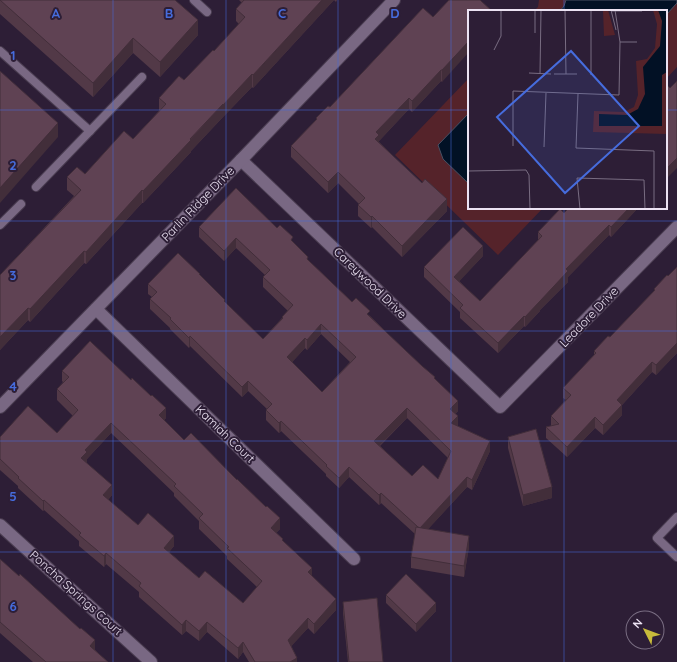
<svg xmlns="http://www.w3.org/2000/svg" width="677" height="662" font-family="Quicksand,sans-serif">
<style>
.green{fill:#55232a}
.water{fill:#021125;stroke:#485063}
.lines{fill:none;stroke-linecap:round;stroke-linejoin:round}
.lane-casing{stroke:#493c50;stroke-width:10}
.street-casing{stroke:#493c50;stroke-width:14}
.lane{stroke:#796883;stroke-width:8}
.street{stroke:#796883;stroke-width:12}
.wall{fill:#523947;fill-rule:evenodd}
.shaded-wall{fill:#422e3a}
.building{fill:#5f4253;stroke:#422e3a;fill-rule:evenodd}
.grid{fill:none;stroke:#466cdd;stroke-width:1;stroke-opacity:0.55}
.labels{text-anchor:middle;stroke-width:4;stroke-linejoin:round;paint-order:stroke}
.street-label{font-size:12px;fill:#ece3f3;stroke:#2d1e36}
.inset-road{fill:none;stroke:#796d82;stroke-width:1}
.view{fill:#466cdd;fill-opacity:0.15;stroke:#466cdd;stroke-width:2}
.inset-edge{fill:none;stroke:#ece3f3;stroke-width:2}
.grid-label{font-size:13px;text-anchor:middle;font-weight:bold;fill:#466cdd;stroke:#2d1e36;stroke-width:4;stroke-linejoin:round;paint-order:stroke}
</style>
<rect width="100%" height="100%" fill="#2d1e36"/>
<g class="green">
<polygon points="539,0 677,0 677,67 666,79 666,11 534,11 538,7"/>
<polygon points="469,78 469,208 543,208 498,255 395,155"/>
</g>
<g class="water">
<polygon points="566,0 677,0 677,3 666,15 666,11 560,11 564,6"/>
<polygon points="469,113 469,184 443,159 438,145"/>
</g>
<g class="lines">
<defs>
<g id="lane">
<polyline points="194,0 207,12"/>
<polyline points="0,51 90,131"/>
<polyline points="36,187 142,77"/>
<polyline points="0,225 21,204"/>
<polyline points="677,517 657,538 677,557"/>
</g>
<g id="street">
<polyline points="241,160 500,407 677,227"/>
<polyline points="96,309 354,559"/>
<polyline points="0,407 241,160 394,0"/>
<polyline points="0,525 151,662"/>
</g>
</defs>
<use href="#lane" class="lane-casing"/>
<use href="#street" class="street-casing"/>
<use href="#lane" class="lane"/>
<use href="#street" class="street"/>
</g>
<g class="wall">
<polygon points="0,0 198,35 160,77 133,53 93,97 0,14"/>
<polygon points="239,0 337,0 336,2 334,0 253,88 252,87 223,117 191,151 191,152 143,203 142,203 86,264 84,263 30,322 28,320 0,350 0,275 74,196 67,190 67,177 85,174 133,139 159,111 159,98 184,80 214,51 239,24 236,21 236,9 242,3"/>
<polygon points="469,11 442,82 441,81 412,112 409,109 379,141 379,142 447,211 402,257 372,227 371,228 358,216 358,205 359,204 338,183 328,193 291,157 291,146 316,120 316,118 330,107 433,17"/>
<polygon points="569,208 638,208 611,237 609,235 568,277 568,282 540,310 540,311 525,327 524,326 498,353 460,318 460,312 424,277 424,267 483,256 459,281 480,301 538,241 538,232 564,213"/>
<path d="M199,227L277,228L293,242L308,260L352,302L370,316L435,380L458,411L455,414L457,426L490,451L472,490L467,487L428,529L469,547L464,577L411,568V557L415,534L381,503L379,505L349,477L339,488L326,476V474L281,431L279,433L266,420V410L267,409L248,391L242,397L190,346L189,348L170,329V328L150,309V299L152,297L148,294V284L200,275L225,303L263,339L282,318V317L288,311L263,287V277L265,275L236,248L224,261L199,237ZM321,334L350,362L322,392L292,362L305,348L307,350ZM407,418L448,458L438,479L412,476L380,446Z"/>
<polygon points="677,267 677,353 656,375 652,372 622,405 622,415 603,435 595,428 567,457 546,438 546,427 551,426 551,416 566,400 563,398 563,388 594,355 594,351 610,337 654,291 654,289 668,276"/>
<path d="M62,371L166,418L164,420L184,440L280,529L276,533L312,576L336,610L314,634L308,628L291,646L297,662H249L243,652L238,659L207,632L199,641L186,631L182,635L139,597V592L106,564L104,567L79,546V541L44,510L43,511L18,488V486L0,470V437L57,433L73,416L57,400V389L63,382L62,381ZM111,433L174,493V496L199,521V529L227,556V559L257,587L243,603L199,578L169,552L174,546L138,525L108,500L112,495L87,463V459Z"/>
<polygon points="508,437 552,498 523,506 508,448"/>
<polygon points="0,559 95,650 108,662 33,662 0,633"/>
<polygon points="386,595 436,611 416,632 386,603"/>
<polygon points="343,602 383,662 348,662 343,613"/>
</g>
<g class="shaded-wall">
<polygon points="322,0 334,0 253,88 253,75"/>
<polygon points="198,20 198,35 160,77 160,62"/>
<polygon points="133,38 133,53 93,97 93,83"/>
<polygon points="469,41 469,52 442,82 442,70"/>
<polygon points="441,70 441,81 412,112 412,101"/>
<polygon points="252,74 252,87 223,117 223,105"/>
<polygon points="409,98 409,109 379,141 379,146 375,139 376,132"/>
<polygon points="223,104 223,117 191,151 191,152 143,203 143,191"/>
<polygon points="58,123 58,137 0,203 0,188"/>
<polygon points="677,158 677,168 666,179 666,169"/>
<polygon points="338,172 338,183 328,193 328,182"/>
<polygon points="142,190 142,203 86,264 86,252"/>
<polygon points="447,199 447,211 402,257 402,246"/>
<polygon points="629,208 638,208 611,237 611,227"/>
<polygon points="372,216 372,227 371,228 371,217"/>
<polygon points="609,225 609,235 568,277 568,282 540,310 540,311 525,327 525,317 566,269"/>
<polygon points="236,238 236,248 224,261 224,251"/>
<polygon points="483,246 483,256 454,287 454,277"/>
<polygon points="84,251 84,263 30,322 30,309"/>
<polygon points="28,308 28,320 0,350 0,337"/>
<polygon points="524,316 524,326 498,353 498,343"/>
<polygon points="321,324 321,334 307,350 307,340"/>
<polygon points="190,336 190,346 189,348 189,338"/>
<polygon points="305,338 305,348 287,368 287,357"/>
<polygon points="677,343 677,353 656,375 656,365"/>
<polygon points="652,362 652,372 622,405 622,415 603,435 603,425 617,400"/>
<polygon points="248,381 248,391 242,397 242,387"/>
<polygon points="458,401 458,411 450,419 450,409"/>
<polygon points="166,408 166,418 159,426 159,415"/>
<polygon points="407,408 407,418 374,451 374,441"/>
<polygon points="458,416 458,426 451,434 451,423"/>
<polygon points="595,417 595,428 567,457 567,447"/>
<polygon points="281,421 281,431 279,433 279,423"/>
<polygon points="111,423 111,433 87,459 87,463 81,458 85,450"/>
<polygon points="490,441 490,451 472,490 472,480"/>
<polygon points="349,467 349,477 339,488 339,478"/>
<polygon points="467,477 467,487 419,539 419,529"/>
<polygon points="112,485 112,495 103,506 103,495"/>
<polygon points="552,487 552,498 523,506 523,495"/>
<polygon points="381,493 381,503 379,505 379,495"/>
<polygon points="44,500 44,510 43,511 43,501"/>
<polygon points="280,518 280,529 271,538 271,528"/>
<polygon points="174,536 174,546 164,558 164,548"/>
<polygon points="469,536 469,547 464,577 464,566"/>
<polygon points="106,553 106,564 104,567 104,556"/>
<polygon points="312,568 312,578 308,572"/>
<polygon points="336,599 336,610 314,634 314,624"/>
<polygon points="436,603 436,611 416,632 416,624"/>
<polygon points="308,618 308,628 288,650 288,640"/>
<polygon points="186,620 186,631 182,635 182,625"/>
<polygon points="207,622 207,632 199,641 199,631"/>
<polygon points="95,640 95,652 90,646"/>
<polygon points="243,642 243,652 238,659 238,648"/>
<polygon points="297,658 297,662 290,662"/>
</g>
<g class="building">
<polygon points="0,0 175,0 198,20 160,62 133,38 93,83"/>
<polygon points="244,0 322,0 253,75 252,74 223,105 223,104 190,139 191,140 143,191 142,190 86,252 84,251 30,309 28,308 0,337 0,275 81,190 67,177 77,167 85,174 124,131 133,139 166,104 159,98 179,76 184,80 213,50 214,51 245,17 236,9"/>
<polygon points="449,0 480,0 492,11 469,11 469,41 442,70 441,70 412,101 409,98 376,132 379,135 375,139 422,183 425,179 447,199 402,246 372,216 371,217 358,205 365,198 338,172 328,182 291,146 317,119 316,118 328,106 330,107 423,8 433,17"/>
<polygon points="0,71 58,123 0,188"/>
<polygon points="677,81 677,158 666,169 666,86 667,85 670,88"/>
<path d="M236,188L277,228L280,225L293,237L291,240L308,257L307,259L352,302L356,298L370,311L367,314L422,366L435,377L434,378L458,401L450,409L458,416L451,423L490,441L472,480L467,477L420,528L418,527L381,493L379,495L349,467L339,478L326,466L327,465L281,421L279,423L266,410L272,404L248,381L242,387L190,336L189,338L170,319L171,318L150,299L157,292L148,284L178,253L200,274H199L225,300L224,301L263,339L283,318L282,317L293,305L263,277L270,270L236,238L224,251L199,227ZM321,324L356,357L322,392L287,357L305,338L307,340ZM407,408L451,451L438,479L423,465L412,476L374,441Z"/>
<polygon points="569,208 629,208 611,227 609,225 566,269 568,271 540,301 525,317 524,316 498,343 460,308 463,305 424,267 463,227 483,246 454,277 480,301 542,236 538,232 560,209 564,213"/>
<polygon points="677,267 677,343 656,365 652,362 617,400 622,405 603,425 595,417 567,447 546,427 559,424 551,416 571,395 563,388 596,353 594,351 608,336 610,337 655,290 654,289 667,275 668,276"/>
<path d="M90,341L131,380L132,378L151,396L152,395L166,408L159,415L184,440L191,433L237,480V479L266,507L267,506L280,518L271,528L283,539L282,540L312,568L308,572L336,599L314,624L308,618L288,640L297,658L290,662H255L243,642L238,648L207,622L199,631L186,620L182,625L139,586L141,583L106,553L104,556L79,535L81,533L44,500L43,501L18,478L19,477L0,459V437L28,406L57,433L78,410L57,389L69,377L62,371ZM111,423L176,484L174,486L203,514L199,518L229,547L227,548L262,581L243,603L205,571L199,578L164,548L174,536L148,513L138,525L103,495L112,485L81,458L87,452L85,450Z"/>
<polygon points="536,429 552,487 523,495 508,437"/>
<polygon points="416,527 469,536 464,566 411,557"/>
<polygon points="0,559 19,576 20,574 80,629 81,628 95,640 90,646 108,662 46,662 0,622"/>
<polygon points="406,574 436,603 416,624 386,595"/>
<polygon points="377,598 383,662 349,662 343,602"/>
</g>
<path class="grid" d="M113,0V662M226,0V662M338,0V662M451,0V662M564,0V11M0,110H469M666,110H677M564,208V662M0,221H677M0,331H677M0,441H677M0,552H677"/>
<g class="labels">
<g class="street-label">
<text transform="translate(198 204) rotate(-46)" y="4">Parlin Ridge Drive</text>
<text transform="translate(370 283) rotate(44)" y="4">Careywood Drive</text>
<text transform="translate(589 317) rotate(-46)" y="4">Leadore Drive</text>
<text transform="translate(225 434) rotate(44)" y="4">Kamiah Court</text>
<text transform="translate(76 593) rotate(42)" y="4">Poncha Springs Court</text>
</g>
</g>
<g transform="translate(468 10)">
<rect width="199" height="199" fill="#2d1e36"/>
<path d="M135,0H140L147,25L136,26ZM185,0H199V124L125,122L126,101L156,102L166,97L170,85L168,51L179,49L187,38L189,14Z" fill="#55232a"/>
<path d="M190,0H199V62L194,65V116H131V104L159,105L170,99L177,84L175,57L192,36L194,11Z" fill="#021125"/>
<path class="inset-road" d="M67,0V23M97,0L98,64M123,0V65M143,0L148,20M143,1H174M152,32H169M26,40L33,26V0M61,63L83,64M72,63L73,0M86,64H109M110,84L108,138L186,141V199M45,136V81L151,85L152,32L147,0M76,137L78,83M0,161L58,160L61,165L62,199M112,199L109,168L176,170L177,199"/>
<path class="view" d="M103,41L171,116L97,183L29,107Z"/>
<rect width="199" height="199" class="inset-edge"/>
</g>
<g class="grid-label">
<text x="56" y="18">A</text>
<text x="169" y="18">B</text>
<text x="282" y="18">C</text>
<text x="395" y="18">D</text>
<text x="13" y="60">1</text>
<text x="13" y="170">2</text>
<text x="13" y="280">3</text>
<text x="13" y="391">4</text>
<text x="13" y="501">5</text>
<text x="13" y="611">6</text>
</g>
<g transform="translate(645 630) rotate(312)"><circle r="19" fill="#2d1e36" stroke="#796d82"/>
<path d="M0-3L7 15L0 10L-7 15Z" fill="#c8bb3b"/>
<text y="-6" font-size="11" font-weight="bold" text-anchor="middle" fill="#ece3f3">N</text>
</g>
</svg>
